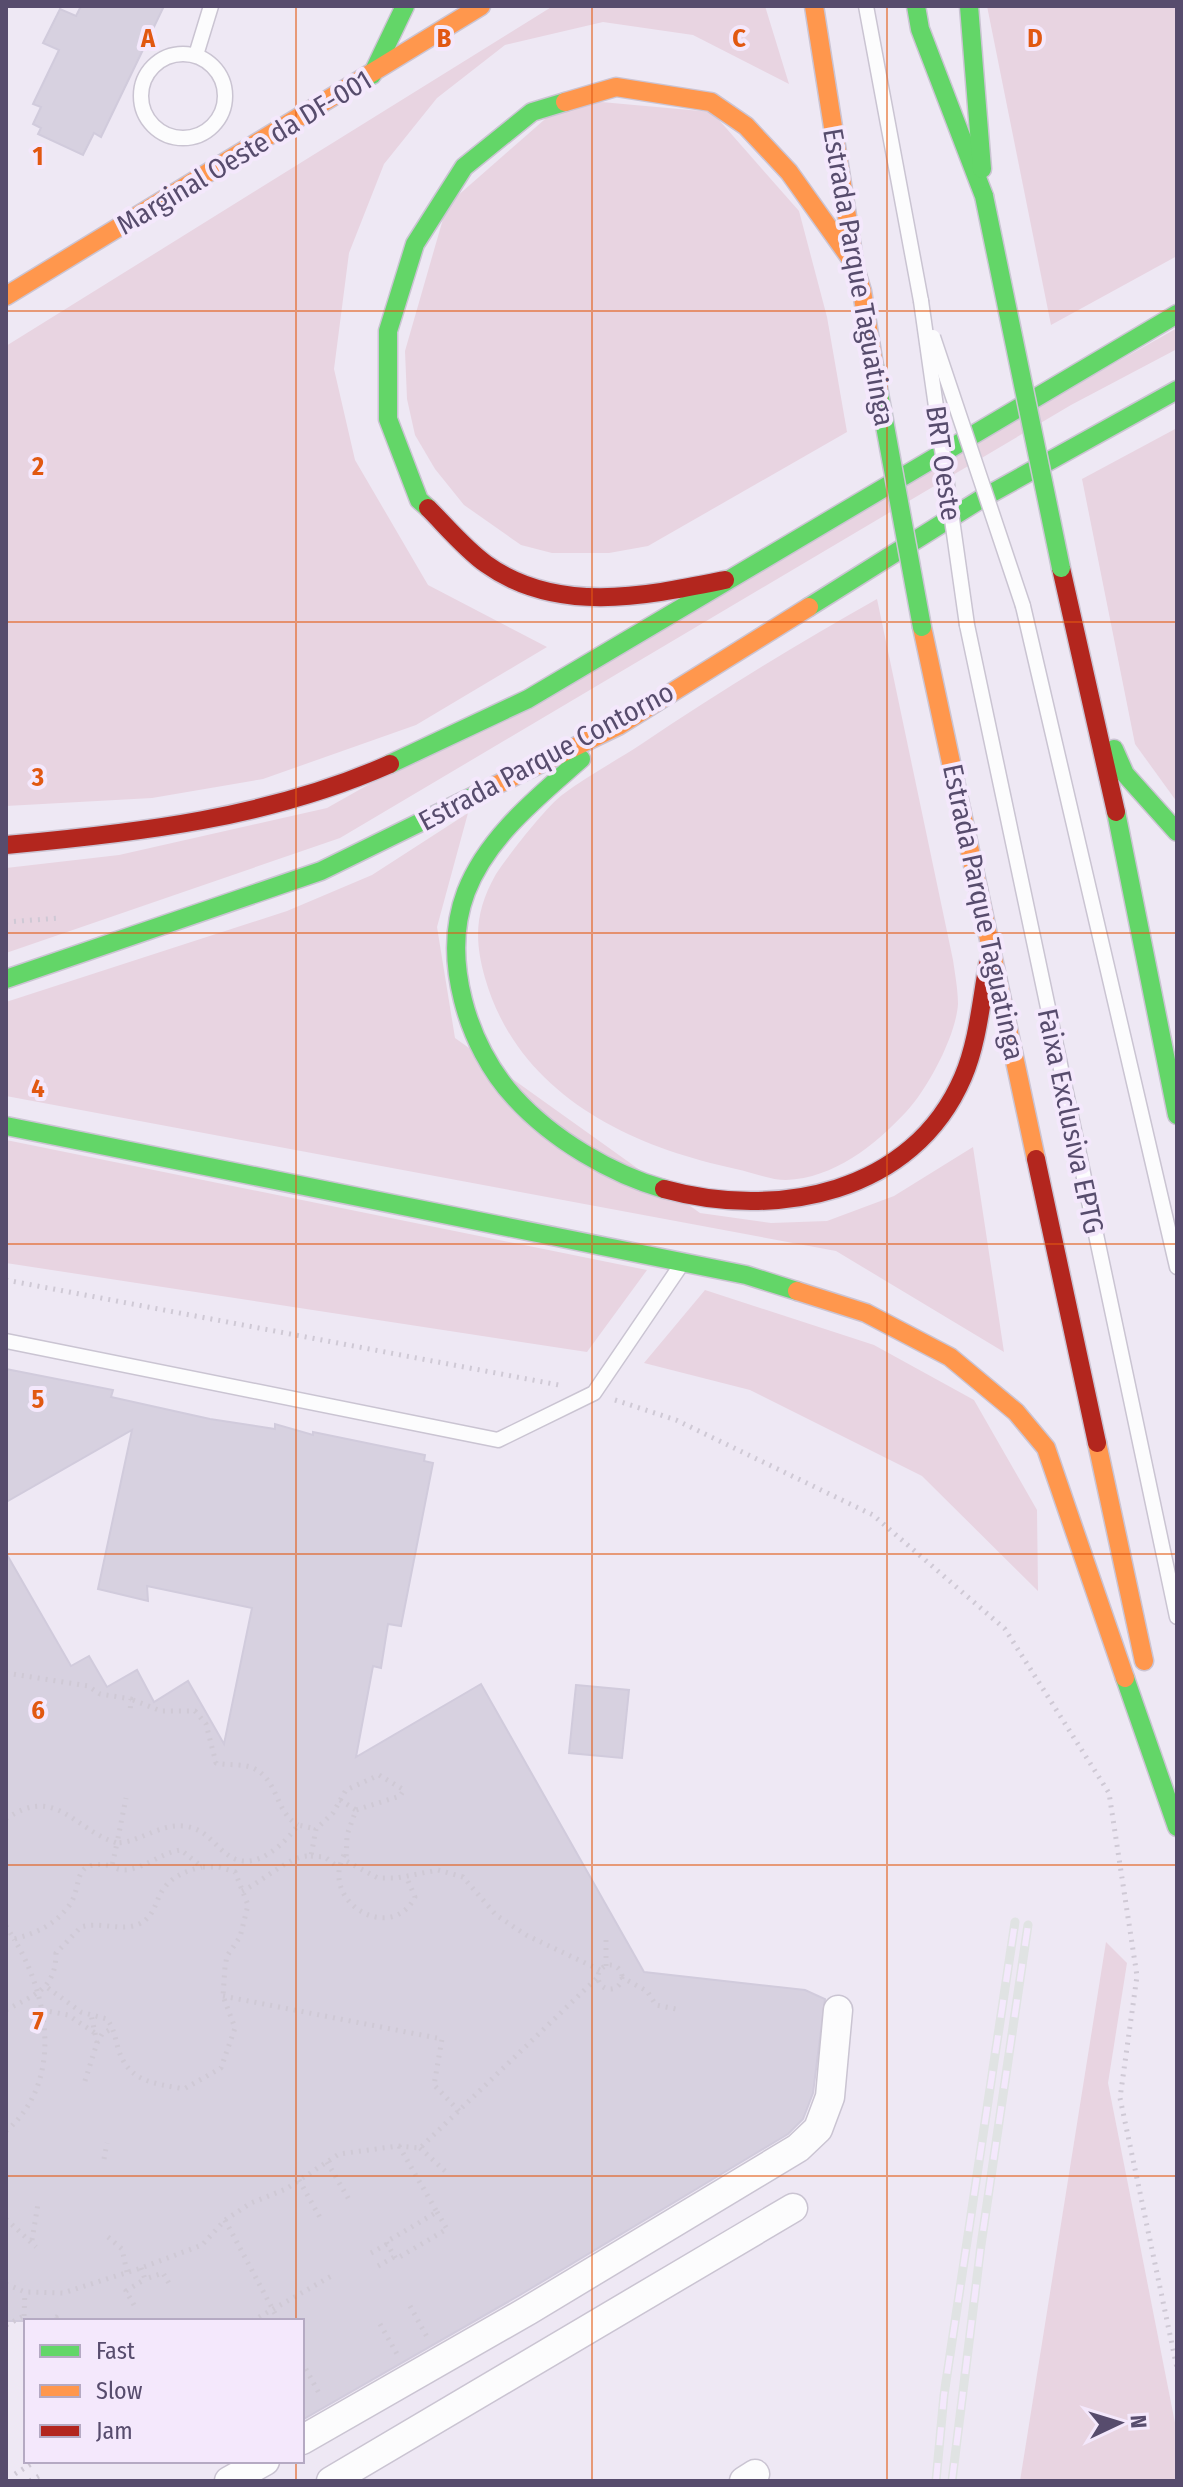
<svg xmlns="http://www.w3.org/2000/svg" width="1183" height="2487" font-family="'Fira Sans Condensed',sans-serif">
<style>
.green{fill:#e8d4e1}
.building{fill:#d7d1e0;stroke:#d1cbdc;stroke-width:2}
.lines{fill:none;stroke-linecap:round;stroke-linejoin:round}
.lane-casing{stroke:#cac4d2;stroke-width:17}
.street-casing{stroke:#cac4d2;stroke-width:31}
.fast-casing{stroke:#cbc4d3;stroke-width:21}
.slow-casing{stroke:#cbc4d3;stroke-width:21}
.jam-casing{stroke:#cbc4d3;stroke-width:21}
.path{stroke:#cfc9d5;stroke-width:5;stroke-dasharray:2 6;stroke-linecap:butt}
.lane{stroke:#fcfcfd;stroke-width:14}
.street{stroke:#fcfcfd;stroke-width:28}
.fast{stroke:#63d668;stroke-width:18}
.slow{stroke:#ff974d;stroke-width:18}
.jam{stroke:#b3261e;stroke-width:18}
.rail-casing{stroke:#e0e3e3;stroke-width:9}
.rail{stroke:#f4e8fc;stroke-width:6;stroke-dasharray:18;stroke-linecap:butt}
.lane-bridge-casing{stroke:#cac4d2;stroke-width:17;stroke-linecap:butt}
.fast-bridge-casing{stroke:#cac6d3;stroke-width:21;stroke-linecap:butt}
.lane-bridge{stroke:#fcfcfd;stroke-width:14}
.fast-bridge{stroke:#63d668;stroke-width:18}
.grid{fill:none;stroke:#e15811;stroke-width:2;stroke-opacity:0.55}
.labels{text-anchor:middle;stroke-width:8;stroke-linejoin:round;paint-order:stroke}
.street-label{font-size:28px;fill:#574c6d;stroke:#f4e8fc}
.grid-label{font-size:26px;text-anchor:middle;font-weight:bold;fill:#e15811;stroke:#f4e8fc;stroke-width:8;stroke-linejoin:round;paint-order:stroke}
</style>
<rect width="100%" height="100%" fill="#eee8f4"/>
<g class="green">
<polygon points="553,6 765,6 789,84 693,35 603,22 505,45 437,98 384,164 349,253 334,369 355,460 428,585 547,647 416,725 263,779 152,798 6,806 6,346"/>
<polygon points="987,6 1177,6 1177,256 1051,325"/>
<polygon points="568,99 712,112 799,211 827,317 847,432 648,546 609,553 552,553 521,545 464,505 435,469 415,435 407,399 405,351 447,205"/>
<polygon points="1177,328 1177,349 1071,405 340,838 6,953 6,868 119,855 327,808"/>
<polygon points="1177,428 1177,802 1135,744 1082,479"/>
<path d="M877,599L953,960C955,974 958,990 958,1004C956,1036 927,1090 906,1112C874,1146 834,1178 786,1180C771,1180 751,1172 736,1169C627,1146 518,1093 485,978C474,939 475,911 496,874C507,857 546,807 562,795C587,776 616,761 643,743C719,692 797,644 877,599Z"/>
<polygon points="468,813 437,927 455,1038 700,1213 771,1223 827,1221 894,1196 973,1147 1004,1352 836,1251 6,1096 6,1002 287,911 372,875"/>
<polygon points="6,1140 647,1270 587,1352 6,1263"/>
<polygon points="705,1290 874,1345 974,1400 1037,1510 1038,1591 922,1476 750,1390 644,1363"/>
<polygon points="1106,1942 1127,1963 1108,2083 1177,2433 1177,2481 1020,2481"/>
</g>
<g class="building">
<polygon points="81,6 164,6 101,137 94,133 83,155 38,134 41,128 33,124 41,107 33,104 59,50 43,43 60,9 76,16"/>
<polygon points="6,1369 113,1390 111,1397 210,1419 275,1429 275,1424 313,1435 313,1432 425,1455 424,1461 433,1463 401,1626 388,1624 381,1668 373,1666 356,1757 481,1684 644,1972 805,1990 825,1999 813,2093 803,2119 788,2134 520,2295 302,2420 302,2321 6,2321 6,1553 71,1666 89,1656 107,1687 137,1670 154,1702 188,1681 224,1744 252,1608 147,1586 148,1601 98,1589 132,1430 6,1502"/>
<polygon points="576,1685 629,1690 622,1758 569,1753"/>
</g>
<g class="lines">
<defs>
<g id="lane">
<polyline points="866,6 921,301"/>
<circle cx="183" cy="96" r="42"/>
<polyline points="196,55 211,6"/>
<polyline points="1023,606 1177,1267"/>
<polyline points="967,625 1177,1617"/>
<polyline points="6,1341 498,1440 594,1393 679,1268"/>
</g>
<g id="street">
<polyline points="302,2440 529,2310 798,2148 818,2129 830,2097 838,2010"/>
<polyline points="229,2481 265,2461"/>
<polyline points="331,2481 793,2208"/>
<polyline points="744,2481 755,2474"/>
</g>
<g id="fast">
<polyline points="916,6 920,29 984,196"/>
<polyline points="969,6 982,169"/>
<polyline points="372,75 405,6"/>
<polyline points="428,508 419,500 388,419 388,331 415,244 464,167 532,112 565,102"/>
<polyline points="809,607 981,499 1177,390"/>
<polyline points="1114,749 1125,774 1177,832"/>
<path d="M581,759C538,797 487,837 466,892C441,958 467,1046 514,1097C552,1139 611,1174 664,1189"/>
<polyline points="390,764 528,699 1177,314"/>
<polyline points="1116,812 1177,1115"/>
<polyline points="6,979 321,871 484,791"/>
<polyline points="6,1126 746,1275 797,1291"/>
<polyline points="1125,1678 1177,1827"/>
</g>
<g id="slow">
<polyline points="814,6 855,267"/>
<polyline points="565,102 616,87 711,102 746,126 789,172 853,262 862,291 874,366"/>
<polyline points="6,296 481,6"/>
<polyline points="922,627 1036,1159"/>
<polyline points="484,791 618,726 809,607"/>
<polyline points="797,1291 866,1313 950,1357 1016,1412 1046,1448 1125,1678"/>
<polyline points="1097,1443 1144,1661"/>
</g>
<g id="jam">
<path d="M428,508C446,526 465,549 486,564C557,615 646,596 725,580"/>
<polyline points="1061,568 1116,812"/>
<path d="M6,845C138,833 268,818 390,764"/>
<polyline points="1036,1159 1097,1443"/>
<path d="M664,1189C776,1220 913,1194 963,1077C978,1042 981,1001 988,964"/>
</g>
</defs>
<use href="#lane" class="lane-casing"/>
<use href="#street" class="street-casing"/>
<use href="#fast" class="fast-casing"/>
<use href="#slow" class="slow-casing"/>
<use href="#jam" class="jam-casing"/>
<g class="path">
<polyline points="6,922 60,918"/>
<polyline points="6,1280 559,1385"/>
<polyline points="615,1400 676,1420 873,1515 1005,1629 1109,1793 1137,1976 1120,2098 1177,2368"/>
<polyline points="6,1673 88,1686 100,1694 131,1699 130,1713"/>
<path d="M133,1700L161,1711H195L206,1724L216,1763C229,1766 244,1763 255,1769C279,1782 275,1812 298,1825"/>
<polyline points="340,1800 356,1810"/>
<path d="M6,1819C56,1784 74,1830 117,1843L126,1798"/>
<path d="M344,1855C319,1903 392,1944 415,1897L406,1876"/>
<polyline points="311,1856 325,1857 339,1868"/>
<path d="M242,1891C264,1881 291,1854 311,1856L316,1829L333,1813L346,1790L379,1775L404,1790L400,1796L356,1810L347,1835L346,1861L378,1878H397L438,1870L463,1877L496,1915L526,1935L600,1970"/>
<path d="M6,1926L14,1939C36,1933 53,1926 68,1907C85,1886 68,1858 112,1866L117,1843C140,1842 159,1824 183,1826C209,1828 215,1850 235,1859C259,1869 286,1842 298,1825L316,1829"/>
<circle cx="610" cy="1977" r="12"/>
<polyline points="606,1966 606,1936"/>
<polyline points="621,1977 647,1991 656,2005 676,2009"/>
<path d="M48,1988L81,2012L107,2019C114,2029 115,2037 118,2048C128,2082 153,2083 184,2089L221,2068L235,2028L223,1996L225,1967L227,1956L240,1937L248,1905L235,1872L219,1867H202L181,1850C159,1852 131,1880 112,1866"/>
<polyline points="223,1996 442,2039 434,2085 460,2112"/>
<path d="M6,2010C34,1995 56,1989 56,1953L81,1927C100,1921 121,1932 139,1924C166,1911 146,1880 202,1867"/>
<polyline points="42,2010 68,2015 95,2033"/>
<polyline points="97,2043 102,2034 113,2028"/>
<polyline points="85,2081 97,2043 91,2014"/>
<path d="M6,2131C64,2082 49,1996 14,1939"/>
<polyline points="399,2146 437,2212"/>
<polyline points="420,2148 445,2171"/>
<polyline points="104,2159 107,2143"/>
<polyline points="327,2162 351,2203"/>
<polyline points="299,2180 322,2221"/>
<polygon points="437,2212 447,2229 396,2259 386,2242"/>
<polyline points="6,2219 36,2247"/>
<polyline points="225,2220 279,2321"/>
<polyline points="108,2237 122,2249 127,2272"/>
<polyline points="32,2240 38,2204"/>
<polyline points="371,2253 387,2244"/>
<polyline points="378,2266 394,2257"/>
<polyline points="141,2268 145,2279 163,2273 170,2285"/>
<polyline points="6,2284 25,2292 63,2293 141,2268 202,2245 225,2220 251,2203 286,2189 339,2154 398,2146 420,2148 598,1977"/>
<polyline points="134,2305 126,2291 145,2279"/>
<polyline points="410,2306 427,2337"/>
<polyline points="24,2316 25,2292"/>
<polyline points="49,2321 56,2317 58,2321"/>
<polyline points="252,2321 335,2274"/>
<polyline points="380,2324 397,2354"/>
<polyline points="6,2325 24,2316 27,2321"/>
<polyline points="302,2362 320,2395"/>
<polyline points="15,2474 31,2464"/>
<polyline points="30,2481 39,2476"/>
</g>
<use href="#lane" class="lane"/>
<use href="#street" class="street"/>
<use href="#fast" class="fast"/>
<use href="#slow" class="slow"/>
<use href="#jam" class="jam"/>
<defs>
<g id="rail">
<polyline points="936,2481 944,2395 1015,1922"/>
<polyline points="952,2481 981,2245 1028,1925"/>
</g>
</defs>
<use href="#rail" class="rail-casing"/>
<use href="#rail" class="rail"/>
<defs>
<g id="lane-bridge">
<polyline points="921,301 967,625"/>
<polyline points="933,337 1023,606"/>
</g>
<g id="fast-bridge">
<polyline points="984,196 1061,568"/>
<polyline points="874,366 922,627"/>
</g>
</defs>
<use href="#lane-bridge" class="lane-bridge-casing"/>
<use href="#fast-bridge" class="fast-bridge-casing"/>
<use href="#lane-bridge" class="lane-bridge"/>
<use href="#fast-bridge" class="fast-bridge"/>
</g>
<path class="grid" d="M296,6V2321M592,6V2481M887,6V2481M6,311H1177M6,622H1177M6,933H1177M6,1244H1177M6,1554H1177M6,1865H1177M6,2176H1177M296,2461V2481"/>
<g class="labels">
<g class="street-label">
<text transform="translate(244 152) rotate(-31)" y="10">Marginal Oeste da DF-001</text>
<text transform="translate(859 277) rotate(80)" y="10">Estrada Parque Taguatinga</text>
<text transform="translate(944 463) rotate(82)" y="10">BRT Oeste</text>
<text transform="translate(546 756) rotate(-28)" y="10">Estrada Parque Contorno</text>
<text transform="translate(984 912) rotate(78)" y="10">Estrada Parque Taguatinga</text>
<text transform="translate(1071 1121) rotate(78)" y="10">Faixa Exclusiva EPTG</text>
</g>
</g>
<g class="grid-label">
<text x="148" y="47">A</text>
<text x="444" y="47">B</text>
<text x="739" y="47">C</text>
<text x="1035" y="47">D</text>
<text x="38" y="165">1</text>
<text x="38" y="475">2</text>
<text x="38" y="786">3</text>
<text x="38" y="1097">4</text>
<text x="38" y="1408">5</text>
<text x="38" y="1719">6</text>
<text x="38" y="2030">7</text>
</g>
<rect width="1183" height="2487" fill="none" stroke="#574c6d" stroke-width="16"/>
<rect x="24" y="2319" width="280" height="144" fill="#f4e8fc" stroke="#b5aac3" stroke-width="2"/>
<rect x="40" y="2345" width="40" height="12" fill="#63d668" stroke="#b5aac3" stroke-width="2"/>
<text x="96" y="2359" font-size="24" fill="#574c6d">Fast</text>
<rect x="40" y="2385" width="40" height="12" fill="#ff974d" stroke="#b5aac3" stroke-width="2"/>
<text x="96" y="2399" font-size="24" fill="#574c6d">Slow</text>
<rect x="40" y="2425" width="40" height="12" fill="#b3261e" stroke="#b5aac3" stroke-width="2"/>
<text x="96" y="2439" font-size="24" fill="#574c6d">Jam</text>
<g transform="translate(1119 2423) rotate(86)" stroke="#f4e8fc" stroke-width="6" paint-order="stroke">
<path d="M0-6L14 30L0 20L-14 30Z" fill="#574c6d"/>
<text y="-12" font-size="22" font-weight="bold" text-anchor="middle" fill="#574c6d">N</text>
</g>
</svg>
